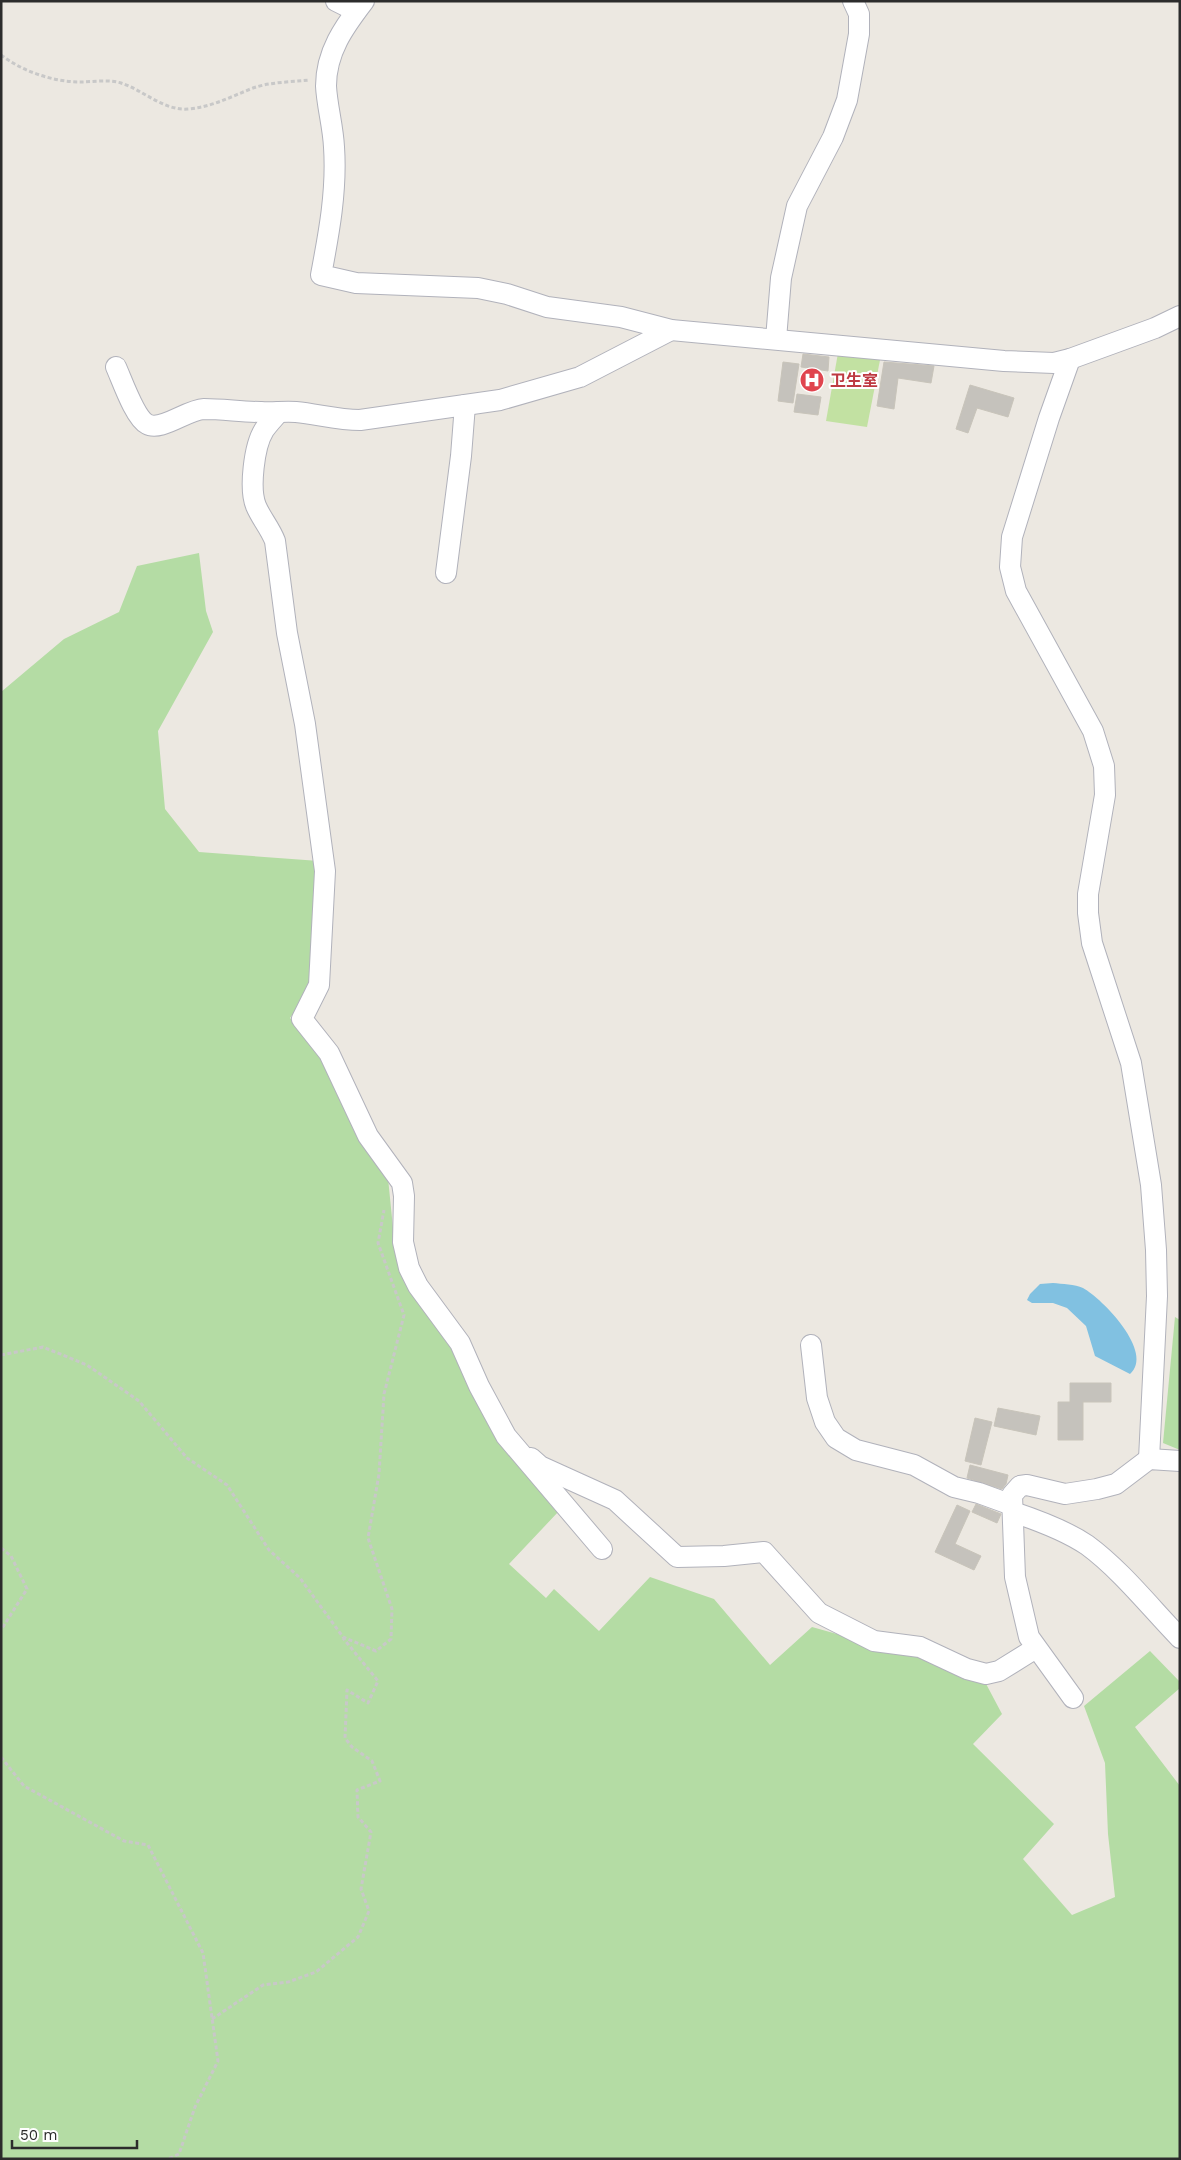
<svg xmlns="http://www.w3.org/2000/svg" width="1181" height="2160" font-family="'Work Sans','Noto Sans SC',sans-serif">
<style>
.green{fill:#b4dca4}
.pitch{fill:#c2e1a2}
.water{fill:#81c1e1}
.building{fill:#c5c2bc;stroke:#c8c4ba}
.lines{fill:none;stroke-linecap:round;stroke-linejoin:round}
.minor-casing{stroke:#b1b2bb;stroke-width:22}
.path{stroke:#c8c8c8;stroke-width:3;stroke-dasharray:4 2.5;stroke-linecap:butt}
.minor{stroke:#fff;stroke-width:20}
.labels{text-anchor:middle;stroke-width:4;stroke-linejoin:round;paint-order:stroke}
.health-label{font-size:16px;font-weight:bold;fill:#be3a42;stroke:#fff;text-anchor:start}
</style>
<rect width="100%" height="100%" fill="#ece8e1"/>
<g class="green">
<polygon points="199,553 206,611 213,632 158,731 165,809 199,852 319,861 312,976 298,1007 290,1018 319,1051 355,1133 388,1178 396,1258 461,1362 559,1511 509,1564 546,1598 554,1589 599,1631 650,1577 714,1599 770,1665 812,1627 933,1661 984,1680 1002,1714 973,1744 1054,1824 1023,1859 1072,1915 1115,1897 1108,1834 1105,1763 1084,1706 1150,1651 1180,1682 1180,1688 1135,1727 1180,1786 1180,2159 1,2159 1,692 64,639 119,612 137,566"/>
<polygon points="1175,1317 1180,1320 1180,1450 1163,1443"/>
</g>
<polygon class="pitch" points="838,353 880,360 867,427 826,421"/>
<path class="water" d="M1053,1283C1062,1284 1075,1284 1083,1288C1103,1299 1155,1353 1130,1374L1095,1356L1086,1326L1067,1308L1053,1303H1032L1027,1300L1030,1294L1040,1284Z"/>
<g class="building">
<polygon points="803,354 829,357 828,371 801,367"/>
<polygon points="783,362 799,364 793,403 778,401"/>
<polygon points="884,362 934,366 931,383 898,378 894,409 877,406"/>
<polygon points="970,385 1014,398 1008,417 977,408 968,433 956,429"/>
<polygon points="797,394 821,397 818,415 794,412"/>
<polygon points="1070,1383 1111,1383 1111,1402 1083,1402 1083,1440 1058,1440 1058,1402 1070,1402"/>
<polygon points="998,1408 1040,1416 1036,1435 994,1426"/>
<polygon points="975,1418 992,1422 981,1465 965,1461"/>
<polygon points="970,1465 1008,1475 1006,1484 1002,1489 967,1478"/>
<polygon points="976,1504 1001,1514 997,1523 972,1512"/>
<polygon points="957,1505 970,1511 955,1544 981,1556 974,1570 935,1552"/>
</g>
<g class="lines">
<defs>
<g id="minor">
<polyline points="336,1 356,11"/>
<path d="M364,1C344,27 326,52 326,86C327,106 333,126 334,147C337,190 329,233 321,275L356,283L478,288L507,294L547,307L621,317L671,330L1004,361L1054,363L1070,359L1155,328L1180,316"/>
<polyline points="776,339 781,278 797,206 833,137 847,100 859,34 859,14 853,1"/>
<polyline points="1070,359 1049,418 1012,537 1010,567 1016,591 1093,731 1104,766 1105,795 1088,894 1088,913 1092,943 1131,1063 1151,1185 1156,1250 1157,1296 1149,1459"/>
<path d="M116,367C122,380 135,418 147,424C161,432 186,410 204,409C223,409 242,412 261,412C272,413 284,411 296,412C317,414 338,420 360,420L500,400L580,377L671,330"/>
<path d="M279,412C274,418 268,424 264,430C254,446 249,489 256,506C261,518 270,528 275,541L287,633L305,724L325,871L319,985L302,1019L329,1053L368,1136L402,1183L404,1196L403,1242L409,1268L418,1286L460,1343L479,1386L506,1436L602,1549"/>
<polyline points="446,573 461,456 465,405"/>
<polyline points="811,1345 817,1398 825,1422 836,1438 856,1450 914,1465 954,1487 979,1493 1012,1505"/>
<polyline points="531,1458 540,1466 615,1500 677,1557 724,1556 764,1552 819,1613 874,1641 920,1647 967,1669 986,1674 999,1671 1036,1648"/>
<path d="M1013,1512C1037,1520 1065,1530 1087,1545C1121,1570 1150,1607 1180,1638"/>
<polyline points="1073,1698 1029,1637 1015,1577 1012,1495 1020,1486 1027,1485 1065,1494 1097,1489 1116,1484 1149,1459 1180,1461"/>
</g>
</defs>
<use href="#minor" class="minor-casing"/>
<g class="path">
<path d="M1,55C22,71 53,82 80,82C93,82 108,79 121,83C143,90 164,111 188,109C212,107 230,97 253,88C270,82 291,82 309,80"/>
<polyline points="1,1355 43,1347 87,1365 139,1401 187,1458 227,1485 269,1550 300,1578 343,1637 376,1651 391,1639 392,1609 368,1538 379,1474 384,1394 404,1315 378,1243 384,1210"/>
<polyline points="1,1548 11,1556 27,1589 1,1630"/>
<polyline points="1,1757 24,1786 124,1841 148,1845 203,1953 218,2061 195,2107 179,2154 168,2159"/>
<polyline points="212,2019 263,1985 288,1982 316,1972 358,1937 369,1911 361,1889 371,1832 358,1817 357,1790 380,1781 372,1761 352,1747 345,1738 347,1690 368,1703 378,1681 343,1638"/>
</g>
<use href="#minor" class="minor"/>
</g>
<defs>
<symbol id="hospital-disc" viewBox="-11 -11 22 22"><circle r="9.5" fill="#e0444e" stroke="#fff"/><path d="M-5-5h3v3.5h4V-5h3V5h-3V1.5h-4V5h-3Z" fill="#fff"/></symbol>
</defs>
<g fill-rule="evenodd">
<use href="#hospital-disc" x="798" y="366" width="28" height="28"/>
</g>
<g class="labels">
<g class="health-label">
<text x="830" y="386">卫生室</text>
</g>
</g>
<rect width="1181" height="2160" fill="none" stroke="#2c2c2c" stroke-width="5"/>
<path d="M12 2140v8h125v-8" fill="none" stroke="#2c2c2c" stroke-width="2.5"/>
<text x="20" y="2140" font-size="15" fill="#2c2c2c" stroke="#ffffff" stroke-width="4" paint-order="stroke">50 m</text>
</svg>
